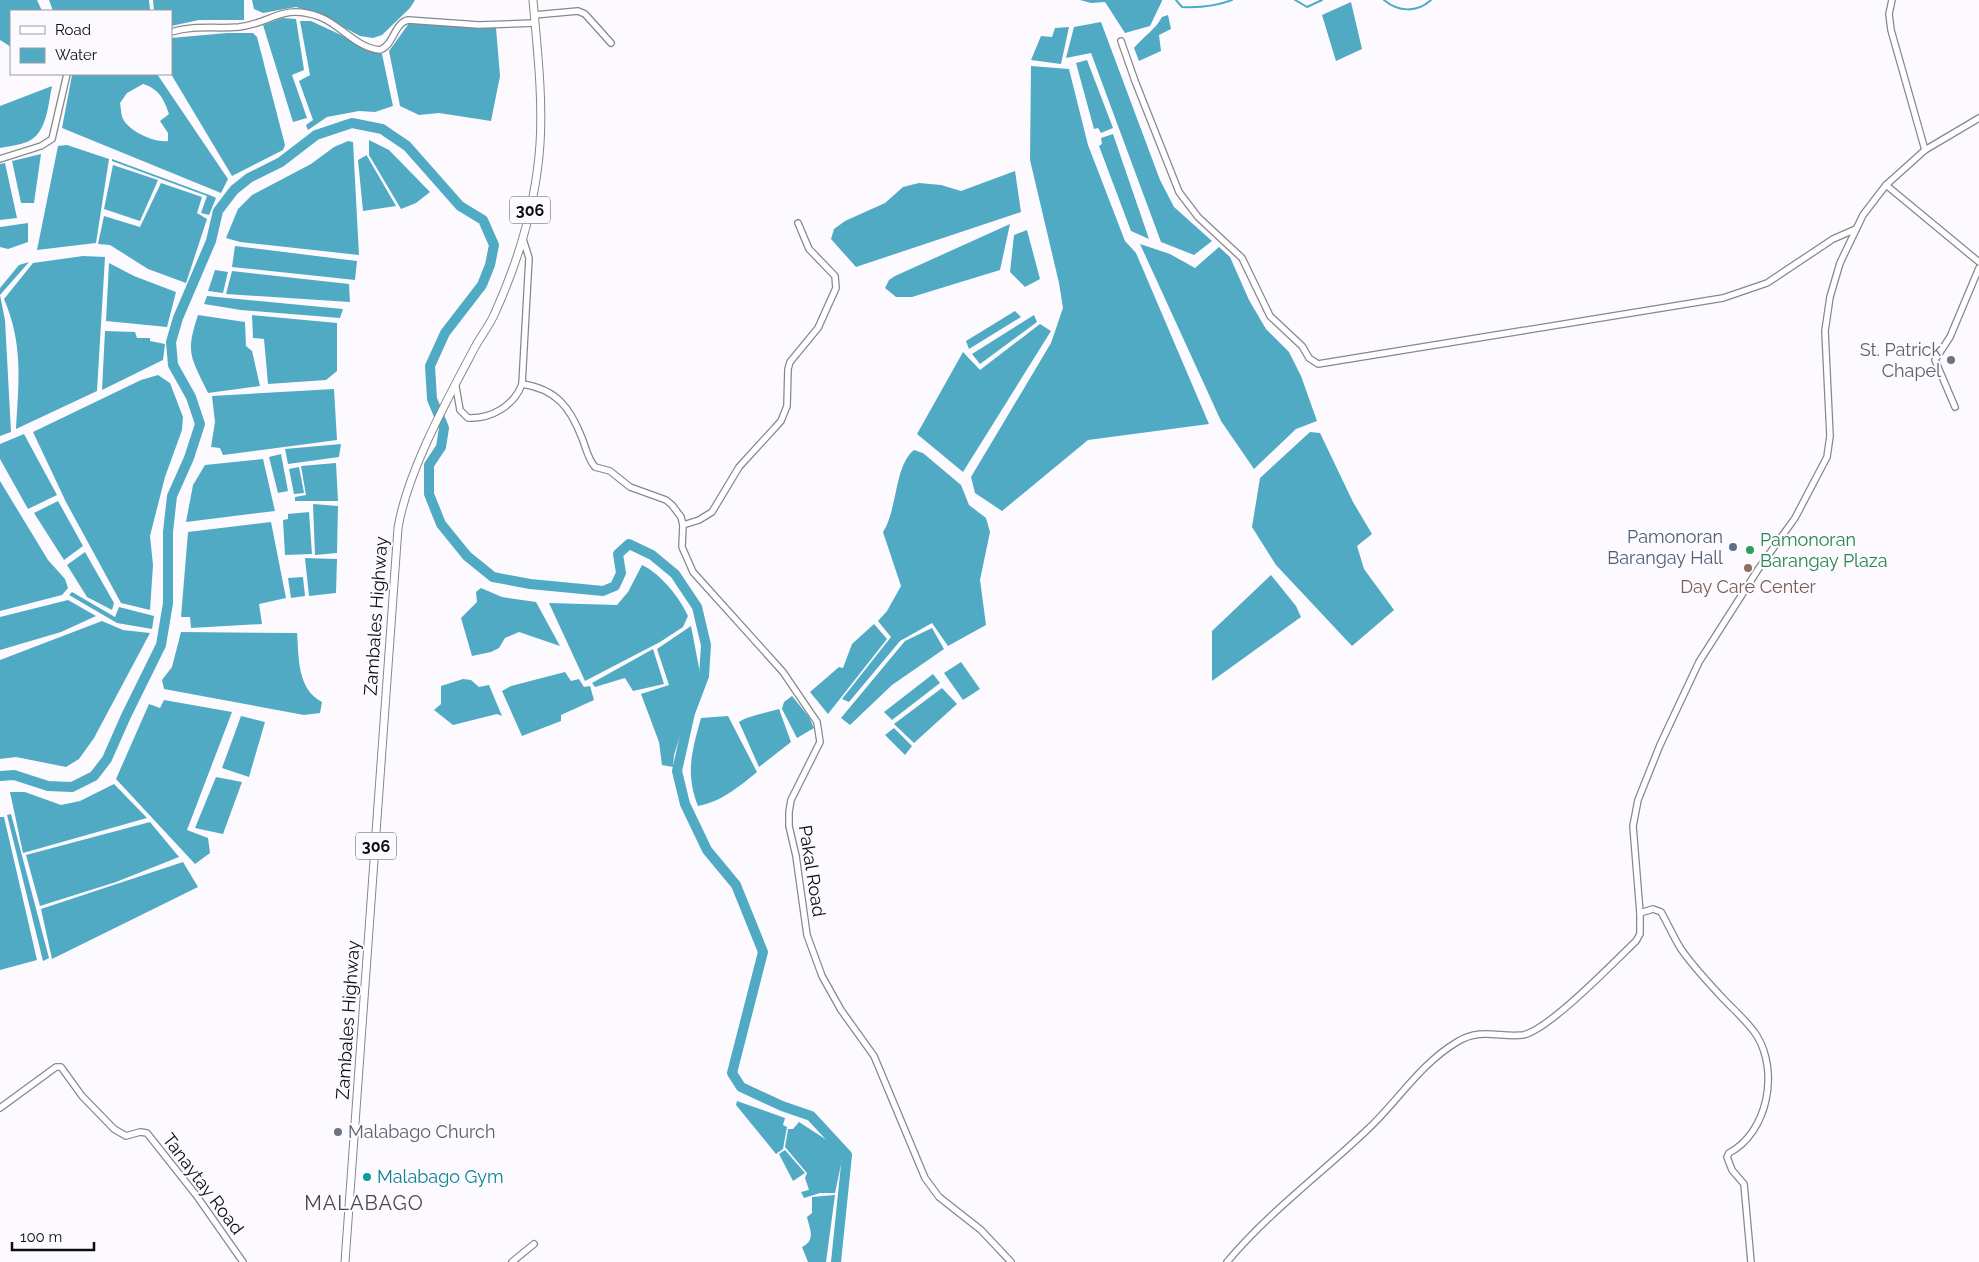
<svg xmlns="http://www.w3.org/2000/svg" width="1979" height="1262" font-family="Raleway,sans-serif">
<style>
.water{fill:#50aac4;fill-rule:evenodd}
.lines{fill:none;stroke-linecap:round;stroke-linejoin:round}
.stream{stroke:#50aac4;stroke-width:2}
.river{stroke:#50aac4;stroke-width:10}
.minor-casing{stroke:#88878b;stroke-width:8}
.major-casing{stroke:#88878b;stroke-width:9}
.minor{stroke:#fff;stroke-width:5.5}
.major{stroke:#fff;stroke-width:7}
.worship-dot{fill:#6b7280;stroke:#fcfafe;stroke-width:2}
.service-dot{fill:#5c6f8a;stroke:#fcfafe;stroke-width:2}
.leisure-dot{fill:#2e9e5b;stroke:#fcfafe;stroke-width:2}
.education-dot{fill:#8d6e63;stroke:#fcfafe;stroke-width:2}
.culture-dot{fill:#0f9aa8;stroke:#fcfafe;stroke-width:2}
.labels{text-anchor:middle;stroke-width:4;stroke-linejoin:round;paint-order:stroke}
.shield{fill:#fcfafe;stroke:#555456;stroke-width:1}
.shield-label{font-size:16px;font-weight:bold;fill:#0d0d0e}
.worship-label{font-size:18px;fill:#5b616d;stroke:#fcfafe;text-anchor:end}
.service-label{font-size:18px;fill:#4e5e75;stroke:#fcfafe;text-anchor:end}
.leisure-label{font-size:18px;fill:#27864d;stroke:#fcfafe;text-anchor:start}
.education-label{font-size:18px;fill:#785e54;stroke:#fcfafe}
.street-label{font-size:18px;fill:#0d0d0e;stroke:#fcfafe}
.culture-label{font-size:18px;fill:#0d838f;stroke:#fcfafe;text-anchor:start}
.quarter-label{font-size:20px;letter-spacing:1px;fill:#4b494d;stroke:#fcfafe}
</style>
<rect width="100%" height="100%" fill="#fcfafe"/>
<g class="water">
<polygon points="0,0 37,0 42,11 11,11 11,47 0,40"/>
<polygon points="49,0 149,0 150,11 53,11"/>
<polygon points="153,0 244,0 244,20 199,20 171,26 171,11 154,11"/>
<polygon points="252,0 415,0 410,8 382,35 373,38 360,36 319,14 296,7 263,13 254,9"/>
<polygon points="1080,0 1162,0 1162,1 1150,26 1125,33 1105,2 1091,3"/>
<polygon points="1351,2 1362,49 1336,61 1322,15"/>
<path d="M1168,15L1171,29L1159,35L1161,51L1139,61L1134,48C1144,36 1155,30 1162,17Z"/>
<polygon points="282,18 296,19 304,70 292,75 307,118 293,122 263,25"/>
<polygon points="300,21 311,21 382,54 393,106 375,112 359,111 327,117 308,130 306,125 313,120 299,81 310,75"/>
<polygon points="410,22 496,28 500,76 491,121 439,113 419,115 400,106 389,51"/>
<polygon points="1101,22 1160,180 1174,207 1212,241 1194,255 1161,242 1091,53 1066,58 1074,27"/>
<polygon points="1069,27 1061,64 1031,60 1041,36 1052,37 1055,28"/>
<polygon points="227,33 253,33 257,37 285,145 283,150 232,176 171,74 171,38"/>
<polygon points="1087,60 1113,128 1101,133 1098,128 1094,129 1076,63"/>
<polygon points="1031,66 1069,69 1088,145 1125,241 1136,253 1209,424 1088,440 1002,511 975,493 971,477 1051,343 1063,308 1059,283 1030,160"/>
<path d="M80,74H157L228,179L221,193L62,128L72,75ZM143,84C159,89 164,99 169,114L160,121L168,133V141C155,143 130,132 123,119C121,115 121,108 120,103L127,93Z"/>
<path d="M52,86C48,105 47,134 27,142C19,145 9,146 0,148V106Z"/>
<polygon points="1113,134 1149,239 1131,231 1099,146 1102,144 1101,138"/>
<polygon points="369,140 389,150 430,192 416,203 401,209 369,155"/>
<polygon points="348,141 353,142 359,255 240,242 226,238 238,209 252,195 311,164 334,147"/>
<polygon points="67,145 109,159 96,243 37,250 58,146"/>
<polygon points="41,154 34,203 21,203 12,161"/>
<polygon points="367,155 367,156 396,206 363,211 358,160"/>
<polygon points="112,159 212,196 216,198 209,215 201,213 207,196 112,161"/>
<polygon points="5,163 17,218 0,220 0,164"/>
<polygon points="113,165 158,180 140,221 104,209"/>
<polygon points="1015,171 1021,212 856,267 831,239 834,229 845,221 885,203 903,187 919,183 941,185 961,191"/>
<polygon points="161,183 202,197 197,213 207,219 186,283 148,269 110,245 98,244 104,216 140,227"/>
<polygon points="28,223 28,242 8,249 0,247 0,227"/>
<polygon points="1010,224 1000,270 912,297 896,297 885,288 889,280 895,276"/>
<polygon points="1027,230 1040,279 1025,287 1010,272 1014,235"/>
<polygon points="1140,244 1170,254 1195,268 1219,247 1230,257 1249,300 1266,329 1289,352 1301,376 1317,421 1296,429 1254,469 1221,421"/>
<polygon points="235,246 357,261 355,280 232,267"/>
<path d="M83,256L105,257L97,391L16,429C19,381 23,343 4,299L33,263Z"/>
<polygon points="29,262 0,295 5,320 11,432 0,436 0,288 19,265"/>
<polygon points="109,263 134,276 176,292 167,327 106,321"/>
<polygon points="215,270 228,272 223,293 208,291"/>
<polygon points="232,271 349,284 350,302 226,294"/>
<polygon points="207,296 343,309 340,318 241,310 204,304"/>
<polygon points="1015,311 1021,317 969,349 966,341"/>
<path d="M198,315L245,322L246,346L252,351L260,386L208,393C191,357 185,354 198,315Z"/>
<polygon points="252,315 337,323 337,371 326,380 268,384 264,339 253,338"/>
<polygon points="1034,315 1037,322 980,364 972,354"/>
<polygon points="1040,324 1051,331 963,472 917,434 963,352 980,370"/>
<polygon points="105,331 135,332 137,338 150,338 150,341 165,344 163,360 102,390"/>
<polygon points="158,375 170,383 183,417 182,430 165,477 150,536 153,565 150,610 121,603 66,502 33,432 141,380"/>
<polygon points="334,389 337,440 223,455 220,448 211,447 215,422 212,396"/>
<polygon points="1310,432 1320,433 1353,502 1372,534 1357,546 1364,569 1394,610 1352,646 1276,565 1252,527 1260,478"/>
<polygon points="24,434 57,495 28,509 0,459 0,444"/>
<polygon points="341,444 339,457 288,464 285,449"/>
<path d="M914,450L923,453L961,485L969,505L986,518L990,532L980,580L986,625L948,646L932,623L900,641L849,702L842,699L891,637L878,621L887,611L901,586L883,532C898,509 894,466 914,450Z"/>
<polygon points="281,454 288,491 278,493 269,457"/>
<polygon points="263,459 275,511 186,522 193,485 205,465"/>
<polygon points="336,463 338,501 295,501 295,497 306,495 301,466"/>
<polygon points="299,467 304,493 294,494 289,469"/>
<polygon points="0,481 48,560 65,579 68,588 62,595 0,611"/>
<polygon points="58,501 83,546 64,560 34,513"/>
<polygon points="313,504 338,506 337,553 315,555"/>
<polygon points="309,512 312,554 285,555 283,520 288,519 288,514"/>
<polygon points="271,522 286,598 259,604 262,624 191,628 190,617 181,617 188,532"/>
<polygon points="85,552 114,603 112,610 87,597 67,565"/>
<polygon points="305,558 337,559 336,593 309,596"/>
<path d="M642,565C660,573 680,598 688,616L683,627L660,642L585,681L549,603L617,605L628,592Z"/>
<polygon points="1271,575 1296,606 1301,617 1212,681 1212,631"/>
<polygon points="303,577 305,596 291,598 288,578"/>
<polygon points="481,588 502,597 536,602 560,646 519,632 505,638 499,648 491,652 472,656 461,618 477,602 476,592"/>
<polygon points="72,592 115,617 119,607 154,616 152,629 117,623 69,595"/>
<polygon points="68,600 96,616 61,632 0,650 0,617"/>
<polygon points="102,621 123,630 150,633 94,738 79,759 66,767 16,757 0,759 0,660"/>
<polygon points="874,624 887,639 828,714 810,692 839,667 843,668 852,644"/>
<polygon points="691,626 700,673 674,755 673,767 662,765 659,742 641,694 669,685 657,649"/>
<polygon points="932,628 944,649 892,685 850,725 841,718 905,641"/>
<path d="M181,632L297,633C299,658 297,689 322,702L320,713L304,715L164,689L162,680L172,667Z"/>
<polygon points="653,649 664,684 633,691 625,678 595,687 592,683"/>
<polygon points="961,662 980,689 963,700 944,673"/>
<polygon points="565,672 571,681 579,679 584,687 590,686 594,700 561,715 561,721 522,736 502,691 511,686"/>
<polygon points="933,674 940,683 892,720 884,712"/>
<polygon points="463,679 471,680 479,687 489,685 502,716 497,714 453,725 434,710 441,704 441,686"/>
<polygon points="942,688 957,704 914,743 894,724"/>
<polygon points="792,696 809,717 814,728 797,738 782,709 784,702"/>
<polygon points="164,700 232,712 187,830 208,838 210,853 195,864 116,779 149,704 160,708"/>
<path d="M779,709L791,742L759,767L739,722C744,717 769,712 779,709Z"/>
<polygon points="241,716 265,722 249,777 222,768"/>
<path d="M728,716L757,772C740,786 721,802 698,806C685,773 692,751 701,718Z"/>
<polygon points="894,728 912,746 905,755 885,735"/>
<polygon points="216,777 242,782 223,834 195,828"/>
<polygon points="114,784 147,818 23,853 10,792 25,792 61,805 80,801"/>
<polygon points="11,814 49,958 43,961 7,815"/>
<polygon points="0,817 4,817 37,960 0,970"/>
<polygon points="150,822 179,857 116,882 40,906 26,855"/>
<polygon points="183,862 198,887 52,959 41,909"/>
<polygon points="737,1101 785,1118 783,1125 787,1127 783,1149 776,1154 736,1105"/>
<polygon points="799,1122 836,1146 843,1155 835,1193 820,1193 804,1198 801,1192 809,1190 805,1178 807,1173 785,1147 788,1129 793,1129"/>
<polygon points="785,1150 805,1173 793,1181 779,1154"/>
<path d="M835,1195L826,1262H808L802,1247C816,1240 810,1230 807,1217L812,1213V1197Z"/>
</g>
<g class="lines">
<g class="stream">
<path d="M1176,0L1182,7C1199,8 1216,6 1232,0"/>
<polyline points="1295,0 1307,7 1322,0"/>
<path d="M1384,0C1398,12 1417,13 1431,0"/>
</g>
<polyline class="river" points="0,776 14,775 48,786 72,787 94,776 107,759 126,716 161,645 168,603 168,532 172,496 189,458 200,424 191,397 173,365 171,342 178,318 211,241 218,211 234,190 249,178 281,162 316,135 352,123 382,129 407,146 460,206 483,220 494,245 490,265 482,285 445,333 430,366 432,399 444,428 441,447 429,465 429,494 441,524 467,556 493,577 530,584 603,591 615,586 621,573 618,554 629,544 652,555 675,574 697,607 706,645 704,676 690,713 677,771 685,804 707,850 736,885 763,952 732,1073 741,1087 782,1106 811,1116 847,1155 836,1262"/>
<defs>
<g id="minor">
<polyline points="1892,0 1889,14 1891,30 1925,150"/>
<polyline points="534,15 578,11 585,14 611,43"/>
<path d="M171,32C194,25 216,29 239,27C273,23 281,3 320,17C341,25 356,48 380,50C394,45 394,23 408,20L479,25L535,23"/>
<polyline points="1121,41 1135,81 1179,192 1198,217 1242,258 1270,316 1302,346 1309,358 1318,364 1723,298 1767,283 1833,239 1856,229"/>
<polyline points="0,159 41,146 52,139 67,74"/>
<polyline points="1886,185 1979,262"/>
<path d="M522,384C556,389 570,407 582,438C586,448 588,459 595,467L610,471L630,487L666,500L672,505L681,517L683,525L682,547L693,572L783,672L817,722L820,742L791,800L789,812V826L796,856L807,935L822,976L841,1010L874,1056L925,1178L939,1197L981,1230L1011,1262"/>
<path d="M456,387L460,410L468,418C491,419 514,406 522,384L529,258L523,239"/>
<polyline points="1955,407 1935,360 1950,337 1979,268"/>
<polyline points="683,525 699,520 712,512 739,467 781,421 787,406 788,369 790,362 818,328 836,288 835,276 809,249 798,223"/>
<path d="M1640,913L1653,909L1661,912C1668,924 1674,938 1681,949C1692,965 1705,979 1718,993C1730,1007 1747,1020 1757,1036C1779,1072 1768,1132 1729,1153L1727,1157L1732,1170L1744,1184L1751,1262"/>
<polyline points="0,1108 56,1067 61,1067 82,1096 114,1129 126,1136 140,1132 147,1133 196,1195 243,1262"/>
<polyline points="512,1262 534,1244"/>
<path d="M1227,1262C1269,1212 1321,1174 1368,1129C1398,1101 1420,1064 1457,1042C1481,1027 1500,1038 1523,1035C1549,1030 1615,961 1636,941L1640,934V913L1633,826L1638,800L1660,745L1699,662L1759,568L1795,518L1827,457L1830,436L1825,331L1830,297L1840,263L1863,215L1886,185L1925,150L1979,118"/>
</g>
<path id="major" d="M345,1262L398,528C407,472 448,398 475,347C481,336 489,326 494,315C519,260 536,203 540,144C543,96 537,47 533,0"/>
</defs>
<use href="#minor" class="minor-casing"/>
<use href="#major" class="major-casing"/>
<use href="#minor" class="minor"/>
<use href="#major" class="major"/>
</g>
<g class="worship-dot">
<circle cx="1951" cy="360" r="5"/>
<circle cx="338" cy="1132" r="5"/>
</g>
<circle class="service-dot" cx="1733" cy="547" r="5"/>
<circle class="leisure-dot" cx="1750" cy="550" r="5"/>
<circle class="education-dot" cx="1748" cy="568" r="5"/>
<circle class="culture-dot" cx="367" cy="1177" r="5"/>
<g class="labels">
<g class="shield">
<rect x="510" y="196.5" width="40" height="27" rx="4"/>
<rect x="356" y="832.5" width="40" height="27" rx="4"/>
</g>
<g class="shield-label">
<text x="530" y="216">306</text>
<text x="376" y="852">306</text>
</g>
<g class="worship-label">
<text x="1941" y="356">St. Patrick<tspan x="1941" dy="21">Chapel</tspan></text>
<text x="348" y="1138" text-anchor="start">Malabago Church</text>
</g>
<g class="service-label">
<text x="1723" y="543">Pamonoran<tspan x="1723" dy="21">Barangay Hall</tspan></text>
</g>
<g class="leisure-label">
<text x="1760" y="546">Pamonoran<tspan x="1760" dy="21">Barangay Plaza</tspan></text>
</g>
<g class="education-label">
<text x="1748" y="593">Day Care Center</text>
</g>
<g class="street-label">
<text transform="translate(376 616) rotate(-86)" y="6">Zambales Highway</text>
<text transform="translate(812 871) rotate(81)" y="6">Pakal Road</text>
<text transform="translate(348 1020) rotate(-86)" y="6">Zambales Highway</text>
<text transform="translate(203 1184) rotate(53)" y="6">Tanaytay Road</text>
</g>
<g class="culture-label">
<text x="377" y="1183">Malabago Gym</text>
</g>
<g class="quarter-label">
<text x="364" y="1210">MALABAGO</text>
</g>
</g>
<rect x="10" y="10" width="162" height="65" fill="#fcfafe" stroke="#9c9b9e"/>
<rect x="20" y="26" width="25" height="8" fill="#ffffff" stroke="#9c9b9e"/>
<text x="55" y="35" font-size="15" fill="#0d0d0e">Road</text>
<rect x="20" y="48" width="25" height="15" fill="#50aac4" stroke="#9c9b9e"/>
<text x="55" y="60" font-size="15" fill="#0d0d0e">Water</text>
<path d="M12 1242v8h82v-8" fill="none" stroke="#0d0d0e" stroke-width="2.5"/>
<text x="20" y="1242" font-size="15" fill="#0d0d0e" stroke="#fcfafe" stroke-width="4" paint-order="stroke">100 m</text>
</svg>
